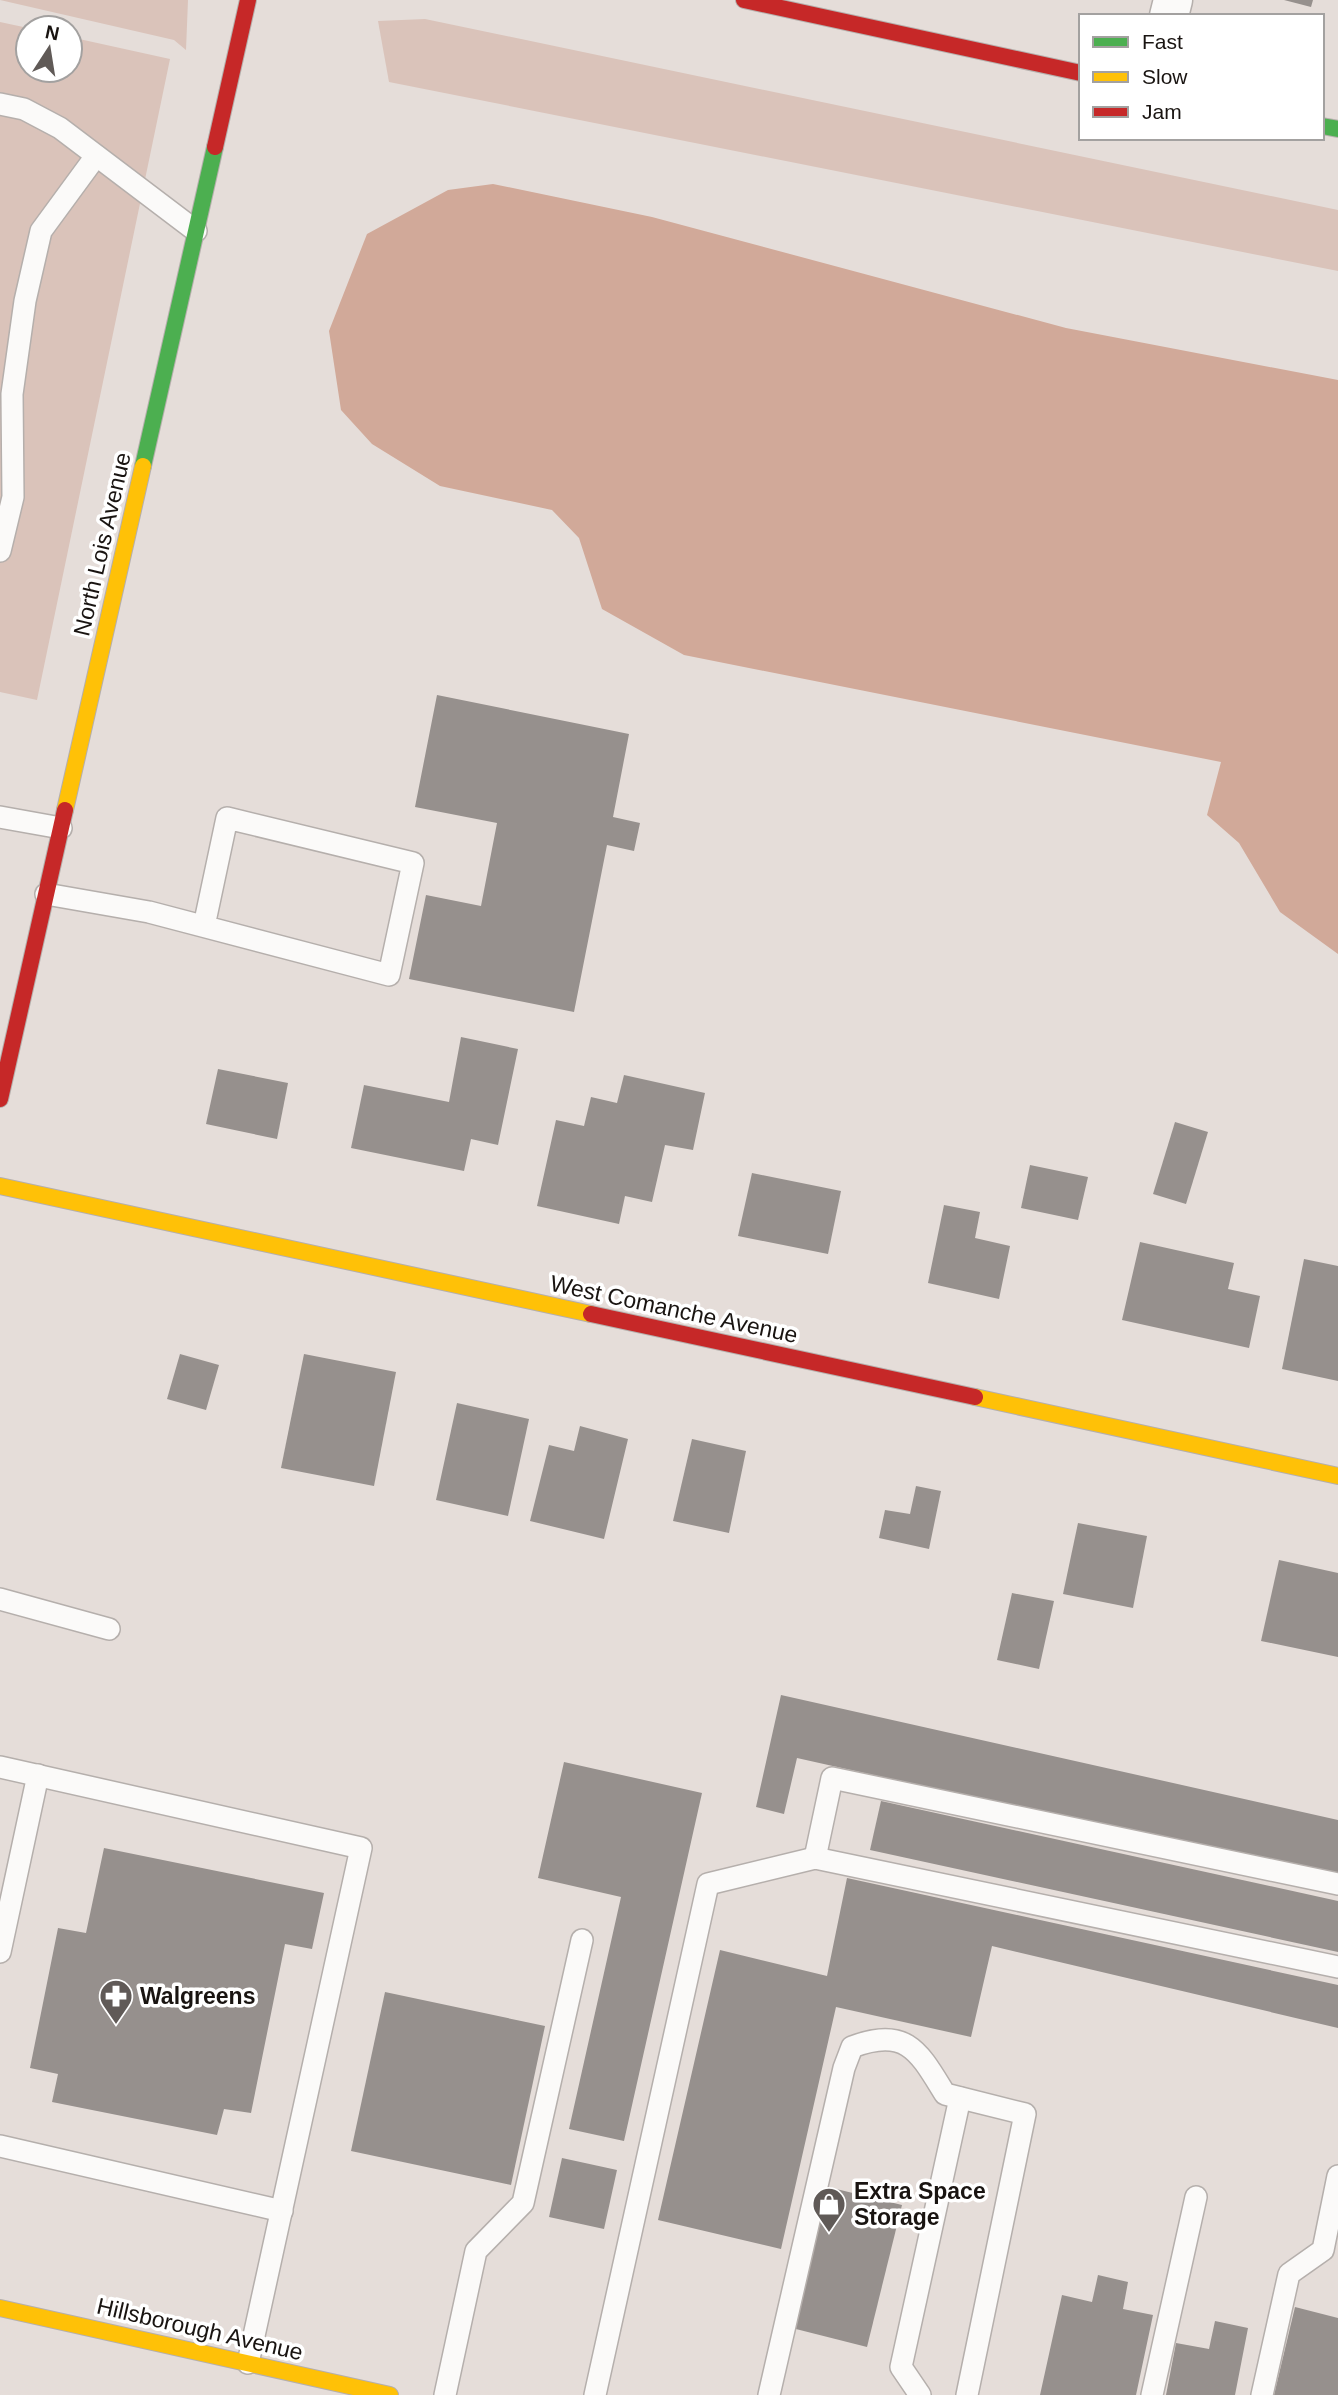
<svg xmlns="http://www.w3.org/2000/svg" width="1338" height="2395" font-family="Helvetica,sans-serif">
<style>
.green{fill:#dac3ba}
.water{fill:#d1a999}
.building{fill:#96908d}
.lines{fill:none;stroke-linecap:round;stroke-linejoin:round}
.lane-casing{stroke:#b5afac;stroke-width:24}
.street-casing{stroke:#b5afac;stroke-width:41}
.fast-casing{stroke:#b5afac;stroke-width:18}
.slow-casing{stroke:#b5afac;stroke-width:18}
.jam-casing{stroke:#b5afac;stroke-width:18}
.lane{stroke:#fbfaf9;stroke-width:21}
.street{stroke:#fbfaf9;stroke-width:38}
.fast{stroke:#4caf50;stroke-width:16}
.slow{stroke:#ffc107;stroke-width:16}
.jam{stroke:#c62828;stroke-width:16}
.labels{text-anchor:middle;stroke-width:7;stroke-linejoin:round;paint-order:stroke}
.street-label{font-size:23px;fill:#191411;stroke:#fff}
.poi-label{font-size:23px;font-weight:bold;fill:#191411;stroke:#fff;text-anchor:start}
</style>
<rect width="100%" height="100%" fill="#e5ddd9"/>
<g class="green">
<polygon points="0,0 188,0 186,50 174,40"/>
<polygon points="425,19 1338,210 1338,271 389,82 378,21"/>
<polygon points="0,22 28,28 28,70 70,70 70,37 170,59 37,700 0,692"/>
</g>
<polygon class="water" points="493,184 652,217 1066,328 1338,380 1338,954 1280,912 1239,843 1207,815 1221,762 684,655 602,609 579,538 552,510 440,486 372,444 341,410 329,331 367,234 448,190"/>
<g class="building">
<polygon points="1284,0 1313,0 1311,7"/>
<polygon points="437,695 629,734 613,817 640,823 634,851 607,845 574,1012 409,979 426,895 481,906 497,823 415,807"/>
<polygon points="461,1037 518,1049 498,1145 471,1139 464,1171 351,1148 364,1085 449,1102"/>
<polygon points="218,1069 288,1083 277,1139 206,1124"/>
<polygon points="624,1075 705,1093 693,1150 665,1145 652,1202 625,1196 619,1224 537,1206 556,1120 584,1126 591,1097 617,1103"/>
<polygon points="1175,1122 1208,1132 1186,1204 1153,1194"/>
<polygon points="1030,1165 1088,1177 1078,1220 1021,1208"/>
<polygon points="752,1173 841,1191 828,1254 738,1236"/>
<polygon points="944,1205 980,1212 975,1238 1010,1246 999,1299 928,1283"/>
<polygon points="1140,1242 1234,1263 1228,1289 1260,1296 1249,1348 1122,1320"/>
<polygon points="1304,1259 1338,1266 1338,1381 1282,1369"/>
<polygon points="180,1354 219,1365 206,1410 167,1399"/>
<polygon points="304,1354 396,1372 374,1486 281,1468"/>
<polygon points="457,1403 529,1419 508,1516 436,1500"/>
<polygon points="580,1426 628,1439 604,1539 530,1521 549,1445 574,1451"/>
<polygon points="692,1439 746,1451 729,1533 673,1521"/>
<polygon points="916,1486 941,1491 929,1549 879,1538 885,1510 910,1514"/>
<polygon points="1078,1523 1147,1536 1133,1608 1063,1594"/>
<polygon points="1279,1560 1338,1573 1338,1657 1261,1641"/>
<polygon points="1012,1593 1054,1601 1039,1669 997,1660"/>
<polygon points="781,1695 1338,1820 1338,1879 797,1758 784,1814 756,1807"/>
<polygon points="564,1762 702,1793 624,2141 569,2129 621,1897 538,1878"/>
<polygon points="881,1801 1338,1901 1338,1952 870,1850"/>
<polygon points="104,1848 324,1893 312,1949 285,1944 251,2113 224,2109 217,2135 52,2102 58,2074 30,2068 58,1928 86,1933"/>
<polygon points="847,1878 1338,1985 1338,2028 992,1946 971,2037 836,2007 781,2249 658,2220 720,1950 827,1976"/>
<polygon points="385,1992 545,2026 511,2185 351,2151"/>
<polygon points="562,2158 617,2170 604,2229 549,2217"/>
<polygon points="824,2186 902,2205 867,2347 788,2327"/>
<polygon points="1098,2275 1128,2282 1123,2309 1153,2315 1136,2395 1040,2395 1062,2295 1092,2302"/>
<polygon points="1295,2307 1338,2318 1338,2395 1274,2395"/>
<polygon points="1215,2321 1248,2328 1235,2395 1166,2395 1176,2343 1209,2349"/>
</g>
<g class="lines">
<defs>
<g id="lane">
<polyline points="0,104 24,109 60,128 196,231"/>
<polyline points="0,551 13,497 12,394 25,301 41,231 96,156"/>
<polyline points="0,817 61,828"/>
<polyline points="46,894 149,912 389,975 413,863 227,818 204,926"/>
<polyline points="0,1599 109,1629"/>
<polyline points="0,1767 361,1848 248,2363"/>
<polyline points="815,1858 832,1778 1338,1884"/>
<polyline points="0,1952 38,1775"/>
<polyline points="0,2146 282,2211"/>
<polyline points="445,2395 476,2251 523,2203 582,1940"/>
<polyline points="595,2395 708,1884 815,1858 1338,1967"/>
<path d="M769,2395L844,2068L852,2047C907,2026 919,2052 945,2094L1025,2114L967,2395"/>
<polyline points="920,2395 901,2367 960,2098"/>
<polyline points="1152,2395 1196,2197"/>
<polyline points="1262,2395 1289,2274 1323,2250 1338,2176"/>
</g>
<polyline id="street" points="1169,16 1173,0"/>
<g id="fast">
<polyline points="1322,126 1338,129"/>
<polyline points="143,466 215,147"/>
</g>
<g id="slow">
<polyline points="65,810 143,466"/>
<polyline points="0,1186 591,1314"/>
<polyline points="975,1397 1338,1476"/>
<polyline points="0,2308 390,2395"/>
</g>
<g id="jam">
<polyline points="744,0 1081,73"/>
<polyline points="215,147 248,0"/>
<polyline points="0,1099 65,810"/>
<polyline points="591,1314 975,1397"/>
</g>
</defs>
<use href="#lane" class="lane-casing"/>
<use href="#street" class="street-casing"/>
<use href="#fast" class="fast-casing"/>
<use href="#slow" class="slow-casing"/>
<use href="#jam" class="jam-casing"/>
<use href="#lane" class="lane"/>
<use href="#street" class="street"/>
<use href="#fast" class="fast"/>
<use href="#slow" class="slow"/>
<use href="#jam" class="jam"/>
</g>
<defs>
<symbol id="pharmacy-pin" viewBox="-11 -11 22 30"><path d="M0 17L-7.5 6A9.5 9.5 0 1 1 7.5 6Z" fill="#605a57" stroke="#fff"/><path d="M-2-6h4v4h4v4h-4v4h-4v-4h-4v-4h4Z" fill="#fff"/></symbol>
<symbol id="shop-pin" viewBox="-11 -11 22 30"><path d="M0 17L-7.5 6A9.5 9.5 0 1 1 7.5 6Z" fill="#605a57" stroke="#fff"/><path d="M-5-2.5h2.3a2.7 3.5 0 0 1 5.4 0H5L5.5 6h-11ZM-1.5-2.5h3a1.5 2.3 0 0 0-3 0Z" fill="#fff"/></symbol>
</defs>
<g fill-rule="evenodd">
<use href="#pharmacy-pin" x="97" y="1977" width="38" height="52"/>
<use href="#shop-pin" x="810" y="2185" width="38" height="52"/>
</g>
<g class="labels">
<g class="street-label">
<text transform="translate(102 544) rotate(-77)" y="8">North Lois Avenue</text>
<text transform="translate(674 1309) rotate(12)" y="8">West Comanche Avenue</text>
<text transform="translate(200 2329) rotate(13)" y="8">Hillsborough Avenue</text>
</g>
<g class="poi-label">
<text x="140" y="2004">Walgreens</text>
<text x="854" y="2199">Extra Space<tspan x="854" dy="26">Storage</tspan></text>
</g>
</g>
<rect x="1079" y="14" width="245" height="126" fill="#ffffff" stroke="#a3a1a0" stroke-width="2"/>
<rect x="1093" y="37" width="35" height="10" fill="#4caf50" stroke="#a3a1a0" stroke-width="2"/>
<text x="1142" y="49" font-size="21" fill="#191411">Fast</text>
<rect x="1093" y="72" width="35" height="10" fill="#ffc107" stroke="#a3a1a0" stroke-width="2"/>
<text x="1142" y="84" font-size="21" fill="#191411">Slow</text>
<rect x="1093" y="107" width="35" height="10" fill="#c62828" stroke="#a3a1a0" stroke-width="2"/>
<text x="1142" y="119" font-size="21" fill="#191411">Jam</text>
<g transform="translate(49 49) rotate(12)"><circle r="33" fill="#ffffff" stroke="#a3a1a0" stroke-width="2"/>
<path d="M0-5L12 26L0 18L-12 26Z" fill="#605a57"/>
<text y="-10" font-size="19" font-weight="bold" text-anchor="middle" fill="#191411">N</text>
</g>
</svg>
